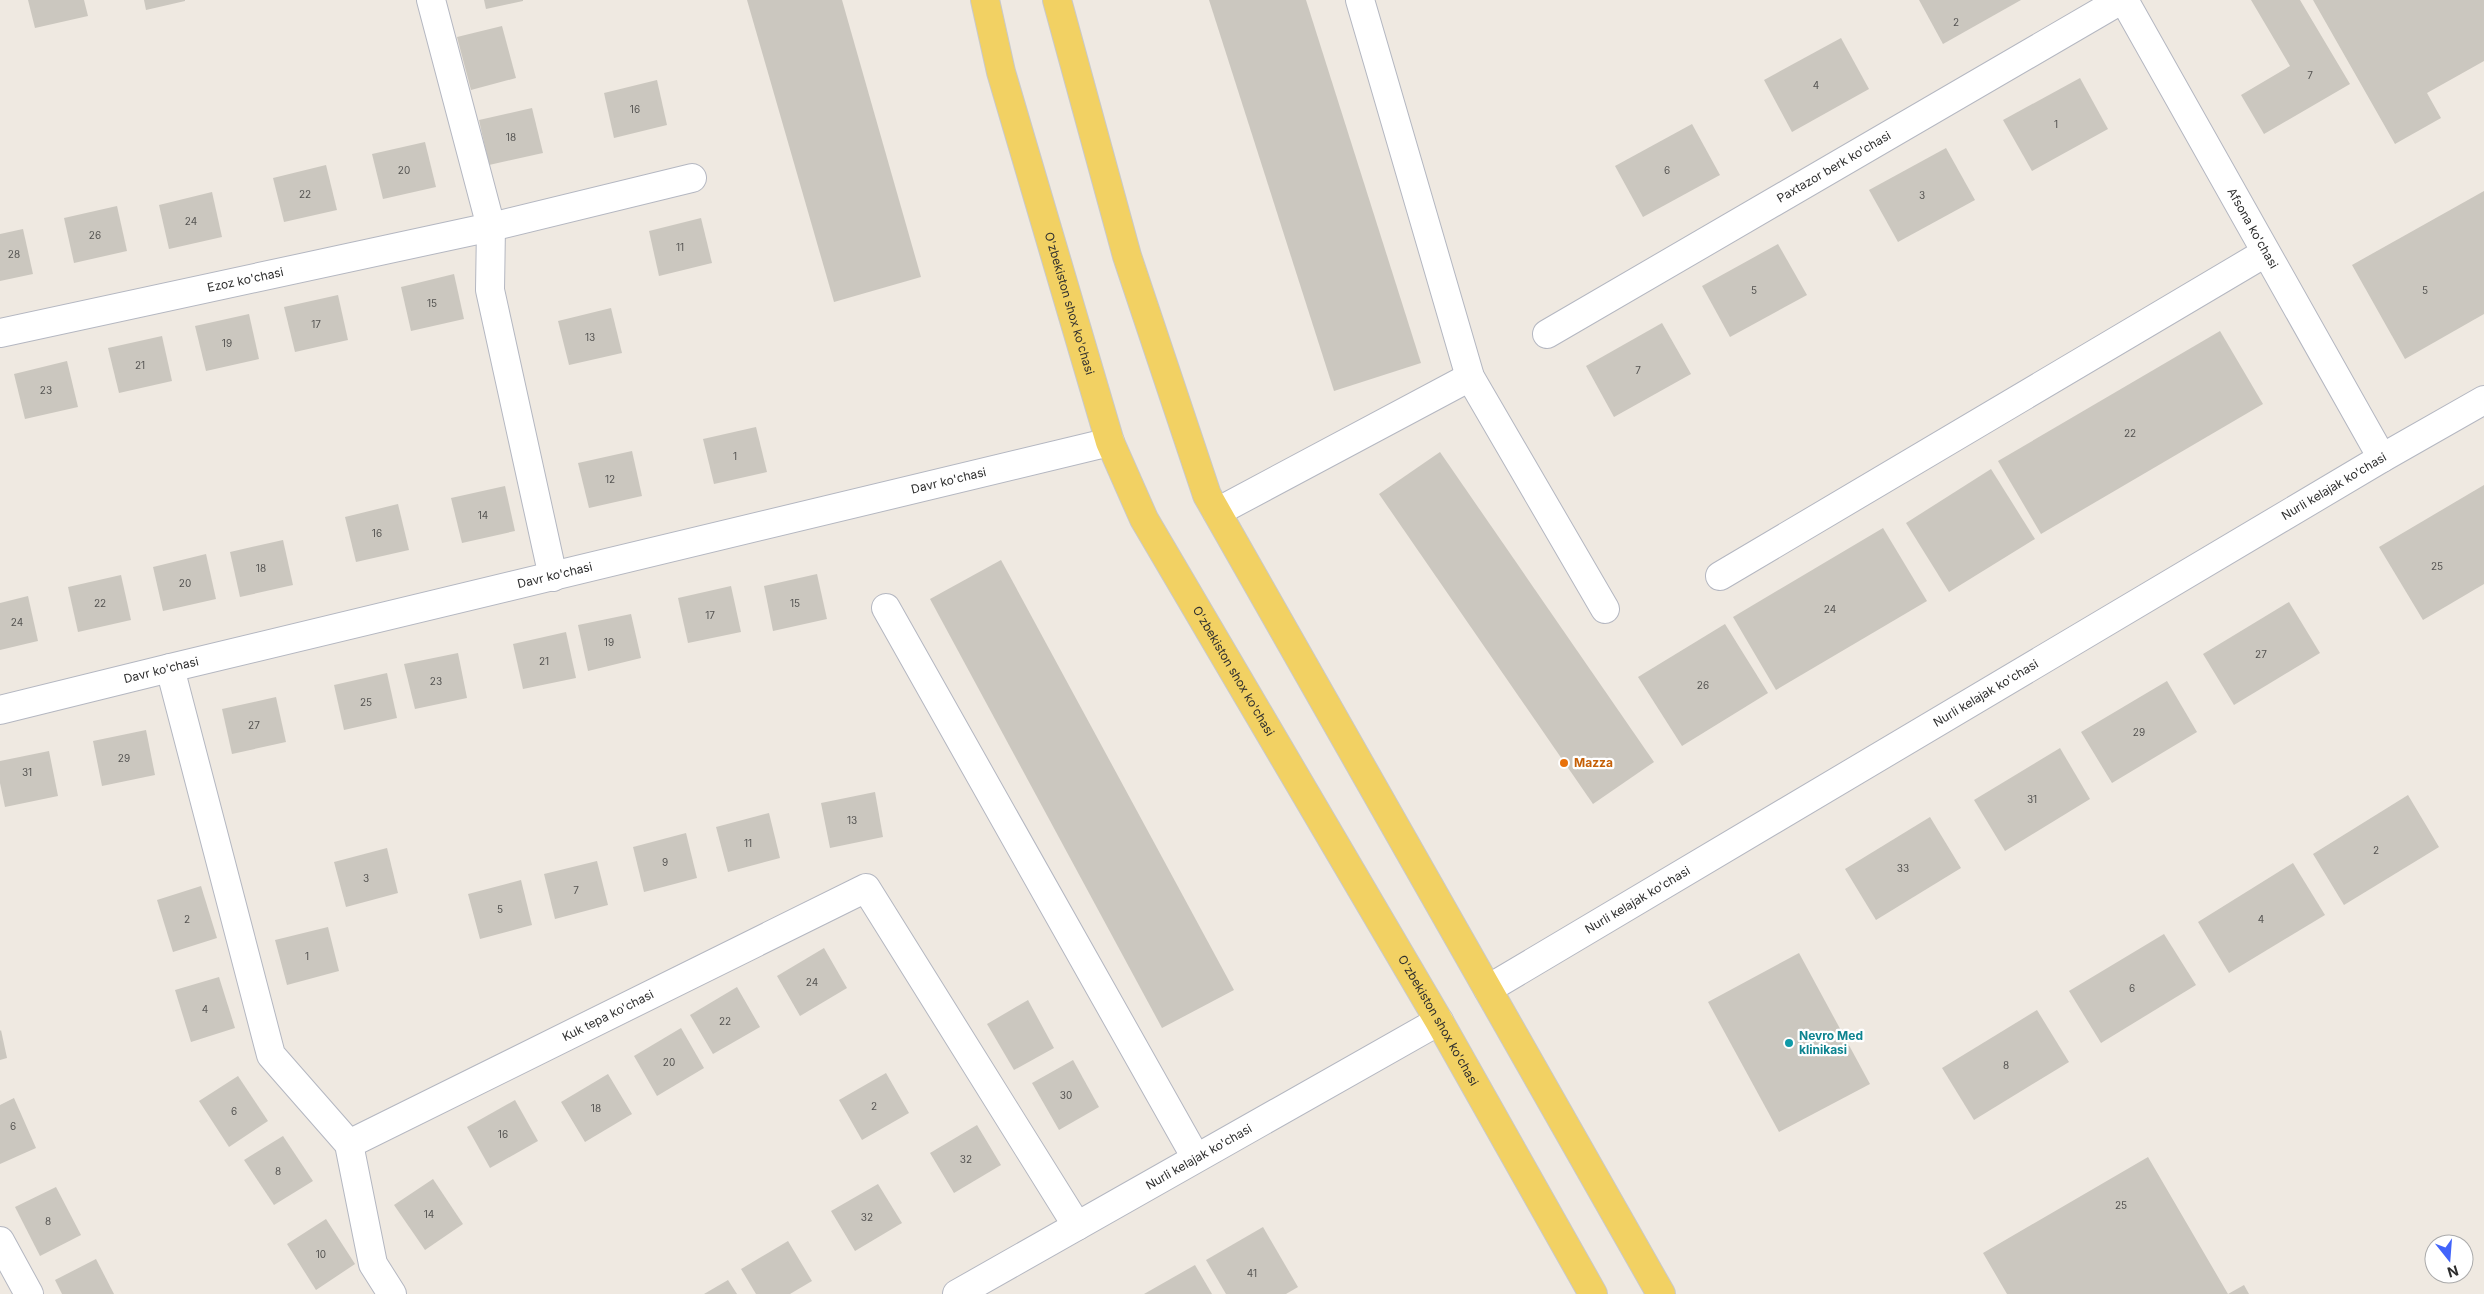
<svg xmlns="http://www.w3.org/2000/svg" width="2484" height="1294" font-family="Inter,sans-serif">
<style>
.building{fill:#cbc7bf}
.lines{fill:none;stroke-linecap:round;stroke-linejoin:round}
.minor-casing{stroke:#b4b7c1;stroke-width:30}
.major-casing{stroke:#c9c9c9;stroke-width:30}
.minor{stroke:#fff;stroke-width:28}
.major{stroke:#f2d163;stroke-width:28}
.food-dot{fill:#e8710a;stroke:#fff;stroke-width:2}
.culture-dot{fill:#0f9aa8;stroke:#fff;stroke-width:2}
.labels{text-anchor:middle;stroke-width:4.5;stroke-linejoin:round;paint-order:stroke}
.number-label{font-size:10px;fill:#555452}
.street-label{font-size:12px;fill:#2e2e2e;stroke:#fff}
.food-label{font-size:12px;font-weight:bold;fill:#c56008;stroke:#fff;text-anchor:start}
.culture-label{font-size:12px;font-weight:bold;fill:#0d838f;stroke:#fff;text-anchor:start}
</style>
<rect width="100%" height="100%" fill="#efe9e1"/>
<g class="building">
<polygon points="28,0 84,0 88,16 35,28"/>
<polygon points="144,0 185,0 185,1 146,10"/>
<polygon points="484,0 523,0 523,1 486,9"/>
<polygon points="747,0 842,0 921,277 834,302"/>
<polygon points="1209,0 1306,0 1421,363 1334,391"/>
<polygon points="1919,0 2021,0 1943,44"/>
<polygon points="2251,0 2300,0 2350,84 2264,134 2241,95 2290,66"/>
<polygon points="2313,0 2484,0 2484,61 2427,93 2441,118 2395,144"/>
<polygon points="502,26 516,78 471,90 457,37"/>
<polygon points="1841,38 1869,89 1792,132 1764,80"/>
<polygon points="2080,78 2108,129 2032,171 2003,120"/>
<polygon points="657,80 667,125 614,138 604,93"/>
<polygon points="532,108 543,153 489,165 479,120"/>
<polygon points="1692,124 1720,175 1643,217 1615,166"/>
<polygon points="425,142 436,187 383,199 372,154"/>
<polygon points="1946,148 1975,200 1898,242 1869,190"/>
<polygon points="326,165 337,210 284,222 273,178"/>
<polygon points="2484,191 2484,314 2405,359 2352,265"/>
<polygon points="212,192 222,237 169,249 159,205"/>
<polygon points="117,206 127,251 74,263 64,218"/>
<polygon points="701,218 712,263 659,276 649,231"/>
<polygon points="23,229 33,274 0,281 0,234"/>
<polygon points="1778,244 1807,295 1730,337 1702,286"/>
<polygon points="454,274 464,319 411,331 401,287"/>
<polygon points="338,295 348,340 295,352 284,307"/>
<polygon points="611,308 622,353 569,365 558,321"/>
<polygon points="249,314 259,359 206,371 195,326"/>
<polygon points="1662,323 1691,374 1614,417 1586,366"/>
<polygon points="2220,331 2263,404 2041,534 1998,461"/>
<polygon points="162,336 172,381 119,393 108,348"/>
<polygon points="67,361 78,407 25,419 14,374"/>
<polygon points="756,427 767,472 714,484 703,439"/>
<polygon points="632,451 642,496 589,508 578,463"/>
<polygon points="1440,452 1654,762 1593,804 1379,494"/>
<polygon points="1991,469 2035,539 1949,592 1906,523"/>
<polygon points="2484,485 2484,584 2423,620 2379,547"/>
<polygon points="505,486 515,531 462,543 451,498"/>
<polygon points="398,504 409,550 356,562 345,517"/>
<polygon points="1883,528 1927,601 1776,690 1733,617"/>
<polygon points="283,540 293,585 240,597 230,552"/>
<polygon points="206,554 216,599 163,611 153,567"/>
<polygon points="1001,560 1234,990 1162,1028 930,599"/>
<polygon points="817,574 827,619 773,631 764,586"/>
<polygon points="121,575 131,620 78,632 68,587"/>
<polygon points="731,586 741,632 688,643 678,598"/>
<polygon points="28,596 38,641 0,650 0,603"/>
<polygon points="2289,602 2320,653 2234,705 2203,654"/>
<polygon points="631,614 641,658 588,671 578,625"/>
<polygon points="1725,624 1768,693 1682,746 1638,677"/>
<polygon points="566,632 576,678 523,689 513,644"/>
<polygon points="458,653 467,698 415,709 404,664"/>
<polygon points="387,673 397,718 344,730 334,685"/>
<polygon points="2167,681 2197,732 2112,783 2081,732"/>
<polygon points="276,697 286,742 232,754 222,709"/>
<polygon points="146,730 155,775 102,786 93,741"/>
<polygon points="2060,748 2090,799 2005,851 1974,800"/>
<polygon points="49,751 58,796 5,807 0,783 0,761"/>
<polygon points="875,792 883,837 830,848 821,803"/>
<polygon points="2408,795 2439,847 2344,905 2313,854"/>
<polygon points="769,813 780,858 728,872 716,827"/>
<polygon points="1930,817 1961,868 1876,920 1845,869"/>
<polygon points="686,833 697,878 644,892 633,847"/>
<polygon points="387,848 398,893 346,907 334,862"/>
<polygon points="597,861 608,905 555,919 544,874"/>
<polygon points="2293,863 2325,915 2229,973 2198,922"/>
<polygon points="521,880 532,925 480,939 468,894"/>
<polygon points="201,886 217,938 173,952 157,900"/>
<polygon points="328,927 339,971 287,985 275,940"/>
<polygon points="2164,934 2196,985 2101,1043 2069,991"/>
<polygon points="824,948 847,988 800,1016 777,976"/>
<polygon points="1799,953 1870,1084 1779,1132 1708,1002"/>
<polygon points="219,977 235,1028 191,1042 175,990"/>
<polygon points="737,987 760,1027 713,1054 690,1015"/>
<polygon points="1028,1000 1054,1048 1014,1070 987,1024"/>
<polygon points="2037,1010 2069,1062 1974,1120 1942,1068"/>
<polygon points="681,1028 704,1068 657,1096 634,1056"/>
<polygon points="1,1030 7,1058 0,1060 0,1031"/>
<polygon points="1073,1060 1099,1107 1059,1130 1032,1083"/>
<polygon points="886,1073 909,1113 862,1140 839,1100"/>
<polygon points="608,1074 632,1114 585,1142 561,1102"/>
<polygon points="238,1076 268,1121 229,1147 199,1101"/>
<polygon points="14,1098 36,1148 0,1164 0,1105"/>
<polygon points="515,1100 538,1141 490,1168 467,1127"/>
<polygon points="977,1125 1001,1165 954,1193 930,1153"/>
<polygon points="283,1136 313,1181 274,1205 244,1160"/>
<polygon points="2148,1157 2228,1294 2244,1285 2249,1294 2007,1294 1983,1253"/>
<polygon points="433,1179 463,1224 425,1250 394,1205"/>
<polygon points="878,1184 902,1223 855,1251 831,1211"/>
<polygon points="56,1187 81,1235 40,1256 15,1207"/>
<polygon points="326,1219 355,1264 316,1290 287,1244"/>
<polygon points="1263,1227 1298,1287 1286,1294 1226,1294 1206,1260"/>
<polygon points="788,1241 812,1281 790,1294 756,1294 741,1269"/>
<polygon points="96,1259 114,1294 62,1294 55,1280"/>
<polygon points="1195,1265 1212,1294 1144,1294"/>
<polygon points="728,1280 737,1294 704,1294"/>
</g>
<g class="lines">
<defs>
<g id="minor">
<polyline points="431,0 491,227 490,290 553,577"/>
<polyline points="1360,0 1470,377 1605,609"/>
<path id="s1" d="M2124,0L2382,458"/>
<path id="s2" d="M0,333L491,227L692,178"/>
<path id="s3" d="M1547,334L2121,0"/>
<polyline points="1217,512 1470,377"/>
<polyline points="1720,576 2265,253"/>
<polyline points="886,608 1196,1158"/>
<polyline points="170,668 271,1055 349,1144 373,1264 392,1294"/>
<path id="s4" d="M0,710L170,668L1110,442"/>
<path id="s5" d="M1488,989L2382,458L2484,400"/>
<path id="s6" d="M349,1144L866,888L1077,1226"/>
<polyline points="0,1241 29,1294"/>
<path id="s7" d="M957,1294L1439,1021"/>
</g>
<g id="major">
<path id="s8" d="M985,0L1001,72L1110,442L1144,519L1439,1021L1593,1294"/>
<polyline points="1057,0 1127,256 1207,495 1661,1294"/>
</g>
</defs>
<use href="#minor" class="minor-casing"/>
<use href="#major" class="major-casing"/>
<use href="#minor" class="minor"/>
<use href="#major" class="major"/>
</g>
<circle class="food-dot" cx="1564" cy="763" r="5"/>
<circle class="culture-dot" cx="1789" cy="1043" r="5"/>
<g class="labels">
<g class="number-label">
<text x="1956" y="26">2</text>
<text x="2310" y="79">7</text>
<text x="1816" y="89">4</text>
<text x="635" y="113">16</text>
<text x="2056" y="128">1</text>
<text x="511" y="141">18</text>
<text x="404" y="174">20</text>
<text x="1667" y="174">6</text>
<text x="305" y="198">22</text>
<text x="1922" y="199">3</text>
<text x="191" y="225">24</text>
<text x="95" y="239">26</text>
<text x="680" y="251">11</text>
<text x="14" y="258">28</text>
<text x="1754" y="294">5</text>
<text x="2425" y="294">5</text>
<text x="432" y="307">15</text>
<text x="316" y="328">17</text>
<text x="590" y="341">13</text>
<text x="227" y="347">19</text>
<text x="140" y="369">21</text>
<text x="1638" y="374">7</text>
<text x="46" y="394">23</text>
<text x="2130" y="437">22</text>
<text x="735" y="460">1</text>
<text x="610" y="483">12</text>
<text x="483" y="519">14</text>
<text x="377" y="537">16</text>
<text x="2437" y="570">25</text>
<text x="261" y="572">18</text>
<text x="185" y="587">20</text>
<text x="100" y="607">22</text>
<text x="795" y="607">15</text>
<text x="1830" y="613">24</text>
<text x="710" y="619">17</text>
<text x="17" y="626">24</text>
<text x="609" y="646">19</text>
<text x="2261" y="658">27</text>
<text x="544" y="665">21</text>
<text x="436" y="685">23</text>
<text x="1703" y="689">26</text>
<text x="366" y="706">25</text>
<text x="254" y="729">27</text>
<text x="2139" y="736">29</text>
<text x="124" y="762">29</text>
<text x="27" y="776">31</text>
<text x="2032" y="803">31</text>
<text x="852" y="824">13</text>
<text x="748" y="847">11</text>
<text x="2376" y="854">2</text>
<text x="665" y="866">9</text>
<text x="1903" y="872">33</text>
<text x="366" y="882">3</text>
<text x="576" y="894">7</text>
<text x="500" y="913">5</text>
<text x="187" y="923">2</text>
<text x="2261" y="923">4</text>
<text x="307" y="960">1</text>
<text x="812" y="986">24</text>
<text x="2132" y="992">6</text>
<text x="205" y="1013">4</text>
<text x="725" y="1025">22</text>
<text x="669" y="1066">20</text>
<text x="2006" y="1069">8</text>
<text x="1066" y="1099">30</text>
<text x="874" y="1110">2</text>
<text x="596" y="1112">18</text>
<text x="234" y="1115">6</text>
<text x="13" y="1130">6</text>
<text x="503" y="1138">16</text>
<text x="966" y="1163">32</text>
<text x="278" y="1175">8</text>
<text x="2121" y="1209">25</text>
<text x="429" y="1218">14</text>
<text x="867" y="1221">32</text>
<text x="48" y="1225">8</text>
<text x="321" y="1258">10</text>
<text x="1252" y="1277">41</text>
</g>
<g class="street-label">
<text dy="4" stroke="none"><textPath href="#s3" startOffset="332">Paxtazor berk ko'chasi</textPath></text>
<text dy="4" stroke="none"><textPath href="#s1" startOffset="262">Afsona ko'chasi</textPath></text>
<text dy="4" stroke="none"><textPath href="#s2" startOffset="251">Ezoz ko'chasi</textPath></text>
<text dy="4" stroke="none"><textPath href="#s8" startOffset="315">O'zbekiston shox ko'chasi</textPath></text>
<text dy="4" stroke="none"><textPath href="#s4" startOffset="976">Davr ko'chasi</textPath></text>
<text dy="4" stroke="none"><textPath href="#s5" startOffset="984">Nurli kelajak ko'chasi</textPath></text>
<text dy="4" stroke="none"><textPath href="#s4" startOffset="571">Davr ko'chasi</textPath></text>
<text dy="4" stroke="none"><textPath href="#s4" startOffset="166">Davr ko'chasi</textPath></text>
<text dy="4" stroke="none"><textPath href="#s8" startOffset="720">O'zbekiston shox ko'chasi</textPath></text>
<text dy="4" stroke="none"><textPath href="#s5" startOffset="579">Nurli kelajak ko'chasi</textPath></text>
<text dy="4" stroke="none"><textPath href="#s5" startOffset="174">Nurli kelajak ko'chasi</textPath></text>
<text dy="4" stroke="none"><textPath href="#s6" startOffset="289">Kuk tepa ko'chasi</textPath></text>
<text dy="4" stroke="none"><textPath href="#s8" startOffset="1125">O'zbekiston shox ko'chasi</textPath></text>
<text dy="4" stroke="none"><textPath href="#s7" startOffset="278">Nurli kelajak ko'chasi</textPath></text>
</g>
<g class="food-label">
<text x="1574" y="767">Mazza</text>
</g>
<g class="culture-label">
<text x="1799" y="1040">Nevro Med<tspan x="1799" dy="14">klinikasi</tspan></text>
</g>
</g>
<g transform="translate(2449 1259) rotate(163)"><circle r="24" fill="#ffffff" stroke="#ababab"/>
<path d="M0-4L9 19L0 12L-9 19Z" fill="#4264fb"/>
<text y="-8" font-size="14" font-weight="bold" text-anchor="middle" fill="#2e2e2e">N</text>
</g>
</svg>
